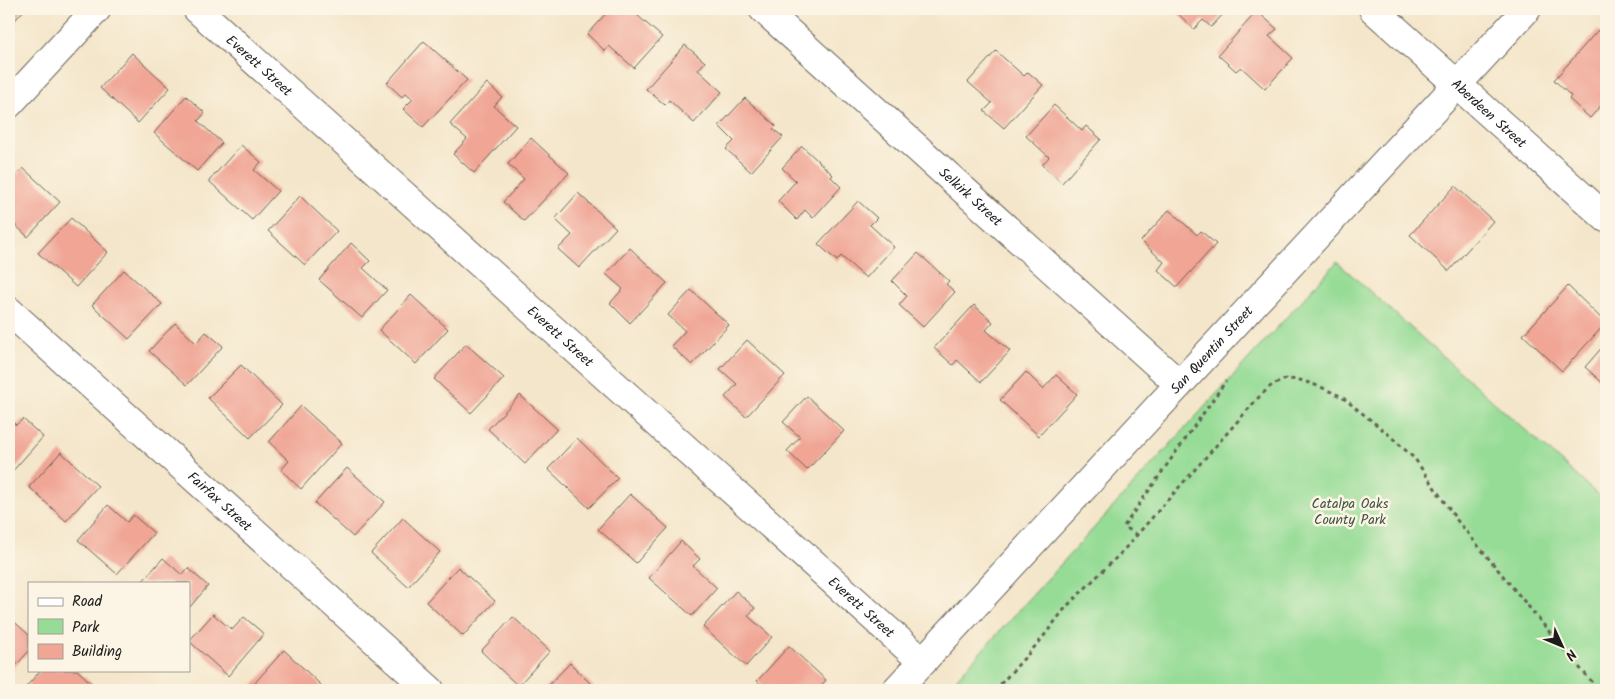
<svg xmlns="http://www.w3.org/2000/svg" width="1615" height="699" font-family="Kalam,sans-serif">
<style>
.green{fill:#96dc96;stroke:#597c59}
.building{fill:#f0a595}
.lines{fill:none;stroke-linecap:round;stroke-linejoin:round}
.minor-casing{stroke:#686359;stroke-width:30}
.path{stroke:#686359;stroke-width:3;stroke-dasharray:4 4;stroke-linecap:butt}
.minor{stroke:#fff;stroke-width:28}
.labels{text-anchor:middle;stroke-width:5;stroke-linejoin:round;paint-order:stroke}
.street-label{font-size:14px;fill:#1c1c1c;stroke:#fcf5e5}
.park-label{font-size:14px;fill:#415641;stroke:#fcf5e5}
</style>
<rect width="100%" height="100%" fill="#fcf5e5"/>
<filter id="ink" filterUnits="userSpaceOnUse"><feTurbulence type="fractalNoise" baseFrequency=".02" numOctaves="2"/><feDisplacementMap in="SourceGraphic" scale="10" xChannelSelector="R" yChannelSelector="G"/><feConvolveMatrix kernelMatrix="1 2 1 2 8 2 1 2 1" color-interpolation-filters="sRGB"/></filter>
<filter id="wash" filterUnits="userSpaceOnUse"><feTurbulence type="fractalNoise" baseFrequency=".0096" numOctaves="4" result="noise"/><feDisplacementMap in="SourceGraphic" scale="20" xChannelSelector="R" yChannelSelector="G"/><feGaussianBlur stdDeviation="1.12" result="paint"/><feColorMatrix in="noise" values="0 0 0 0 0 0 0 0 0 0 0 0 0 0 0 0 0 1.4 0 .05"/><feComposite in="paint" operator="in"/></filter>
<g filter="url(#wash)">
<rect width="100%" height="100%" fill="#f4e6ca"/>
<polygon class="green" points="1337,262 1606,502 1606,690 946,690"/>
<g id="blocks">
<g class="building">
<polygon points="9,9 25,9 9,27"/>
<polygon points="610,9 645,9 638,16 662,37 634,68 609,46 605,51 587,34"/>
<polygon points="1177,9 1228,9 1211,27 1203,20 1194,29 1175,11"/>
<polygon points="1257,11 1277,29 1269,36 1293,58 1265,89 1241,67 1236,71 1218,55"/>
<polygon points="1598,30 1606,37 1606,100 1590,118 1569,99 1571,96 1554,80"/>
<polygon points="424,41 467,80 423,127 403,109 413,99 406,93 402,97 387,83"/>
<polygon points="685,45 705,62 698,70 722,92 694,123 669,100 665,105 646,89"/>
<polygon points="996,51 1024,76 1028,72 1043,85 1004,128 984,111 992,103 968,82"/>
<polygon points="132,53 170,88 138,123 100,88"/>
<polygon points="487,83 502,97 494,106 516,126 474,173 453,154 467,139 450,124"/>
<polygon points="186,96 205,113 198,121 222,143 197,171 154,133"/>
<polygon points="745,98 776,126 773,129 783,137 751,172 726,149 734,141 719,126"/>
<polygon points="1054,105 1082,131 1086,126 1101,139 1062,183 1042,165 1049,157 1026,136"/>
<polygon points="531,138 569,173 524,221 503,202 524,179 508,164"/>
<polygon points="241,145 261,162 254,170 278,191 252,220 209,181"/>
<polygon points="802,146 833,175 831,177 841,187 813,218 805,210 797,220 778,201 796,181 782,168"/>
<polygon points="23,168 60,202 28,237 9,219 9,184"/>
<polygon points="1455,186 1493,221 1449,271 1410,235"/>
<polygon points="578,193 616,228 579,268 558,249 572,235 555,219"/>
<polygon points="300,196 337,231 305,265 268,231"/>
<polygon points="858,201 877,218 870,225 894,247 866,278 841,256 837,261 818,244"/>
<polygon points="1169,210 1197,235 1201,231 1216,244 1177,287 1158,270 1164,262 1141,241"/>
<polygon points="71,218 108,252 76,287 38,253"/>
<polygon points="351,243 370,261 363,268 387,290 362,318 319,280"/>
<polygon points="630,248 667,283 630,323 610,303 623,289 606,274"/>
<polygon points="918,253 949,281 946,284 955,292 923,327 899,305 907,296 892,281"/>
<polygon points="124,270 162,304 129,339 92,305"/>
<polygon points="1568,286 1606,323 1562,371 1523,335"/>
<polygon points="691,290 729,325 692,365 671,346 685,331 668,315"/>
<polygon points="411,295 448,329 416,364 379,330"/>
<polygon points="974,305 993,322 986,330 1010,351 981,382 957,360 953,365 934,348"/>
<polygon points="175,323 196,343 206,332 223,346 187,385 149,351"/>
<polygon points="747,340 785,375 746,417 725,397 737,384 720,369"/>
<polygon points="1606,343 1606,386 1585,367"/>
<polygon points="466,344 504,378 471,413 434,379"/>
<polygon points="241,365 282,405 250,438 208,398"/>
<polygon points="1026,372 1043,389 1056,375 1077,394 1039,436 1000,400"/>
<polygon points="520,395 557,429 525,464 488,429"/>
<polygon points="807,396 844,431 807,470 787,451 800,437 783,422"/>
<polygon points="301,406 342,443 301,489 281,470 289,461 269,442"/>
<polygon points="9,419 16,425 23,419 43,437 9,475"/>
<polygon points="577,438 618,478 589,508 548,469"/>
<polygon points="61,452 98,486 66,521 29,487"/>
<polygon points="347,468 385,502 353,537 315,503"/>
<polygon points="630,494 668,528 636,563 598,529"/>
<polygon points="108,505 127,522 133,515 154,533 117,574 78,540"/>
<polygon points="403,518 440,552 408,587 371,553"/>
<polygon points="681,541 700,559 693,566 717,588 692,616 649,578"/>
<polygon points="163,558 182,575 188,568 208,586 189,608 189,583 141,583"/>
<polygon points="458,567 495,601 463,636 426,602"/>
<polygon points="736,591 755,608 748,616 772,637 746,666 703,627"/>
<polygon points="213,614 232,630 244,617 264,634 228,676 189,641"/>
<polygon points="9,617 29,635 29,651 9,673"/>
<polygon points="513,617 550,651 518,686 481,651"/>
<polygon points="789,646 826,680 817,690 767,690 757,681"/>
<polygon points="284,650 321,685 316,690 257,690 252,686"/>
<polygon points="570,663 594,687 591,690 544,690"/>
<polygon points="41,670 77,670 99,690 23,690"/>
</g>
</g>
</g>
<g filter="url(#ink)">
<use href="#blocks" fill-opacity="0" stroke="#686359" stroke-width="1"/>
<g class="lines">
<defs>
<g id="minor">
<path id="s1" d="M197,9L923,662"/>
<path id="s2" d="M763,9L1179,384"/>
<path id="s3" d="M1373,9L1606,218"/>
<polyline points="9,104 97,9"/>
<path id="s4" d="M9,311L430,690"/>
<path id="s5" d="M896,690L1527,9"/>
</g>
</defs>
<use href="#minor" class="minor-casing"/>
<g class="path">
<polyline points="1137,535 1124,526 1226,381"/>
<polyline points="995,690 1040,641 1066,607 1121,553 1258,398 1272,385 1286,379 1300,380 1321,387 1342,397 1387,433 1415,459 1456,519 1571,658 1594,684 1602,690"/>
</g>
<use href="#minor" class="minor"/>
</g>
</g>
<g class="labels">
<g class="street-label">
<text dy="5" stroke="none"><textPath href="#s1" startOffset="84">Everett Street</textPath></text>
<text dy="5" stroke="none"><textPath href="#s3" startOffset="156">Aberdeen Street</textPath></text>
<text dy="5" stroke="none"><textPath href="#s2" startOffset="280">Selkirk Street</textPath></text>
<text dy="5" stroke="none"><textPath href="#s1" startOffset="489">Everett Street</textPath></text>
<text dy="5" stroke="none"><textPath href="#s5" startOffset="464">San Quentin Street</textPath></text>
<text dy="5" stroke="none"><textPath href="#s4" startOffset="284">Fairfax Street</textPath></text>
<text dy="5" stroke="none"><textPath href="#s1" startOffset="894">Everett Street</textPath></text>
</g>
<g class="park-label">
<text x="1350" y="508">Catalpa Oaks<tspan x="1350" dy="16">County Park</tspan></text>
</g>
</g>
<rect width="1615" height="699" fill="none" stroke="#fcf5e5" stroke-width="30"/>
<rect x="28" y="582" width="162" height="90" fill="#fcf5e5" stroke="#a29e95"/>
<rect x="38" y="598" width="25" height="8" fill="#ffffff" stroke="#a29e95"/>
<text x="72" y="606" font-size="15" fill="#1c1c1c">Road</text>
<rect x="38" y="619" width="25" height="15" fill="#96dc96" stroke="#a29e95"/>
<text x="72" y="632" font-size="15" fill="#1c1c1c">Park</text>
<rect x="38" y="644" width="25" height="15" fill="#f0a595" stroke="#a29e95"/>
<text x="72" y="656" font-size="15" fill="#1c1c1c">Building</text>
<g transform="translate(1562 646) rotate(134)" stroke="#fcf5e5" stroke-width="4" paint-order="stroke">
<path d="M0-4L9 19L0 12L-9 19Z" fill="#1c1c1c"/>
<text y="-8" font-size="14" font-weight="bold" text-anchor="middle" fill="#1c1c1c">N</text>
</g>
</svg>
